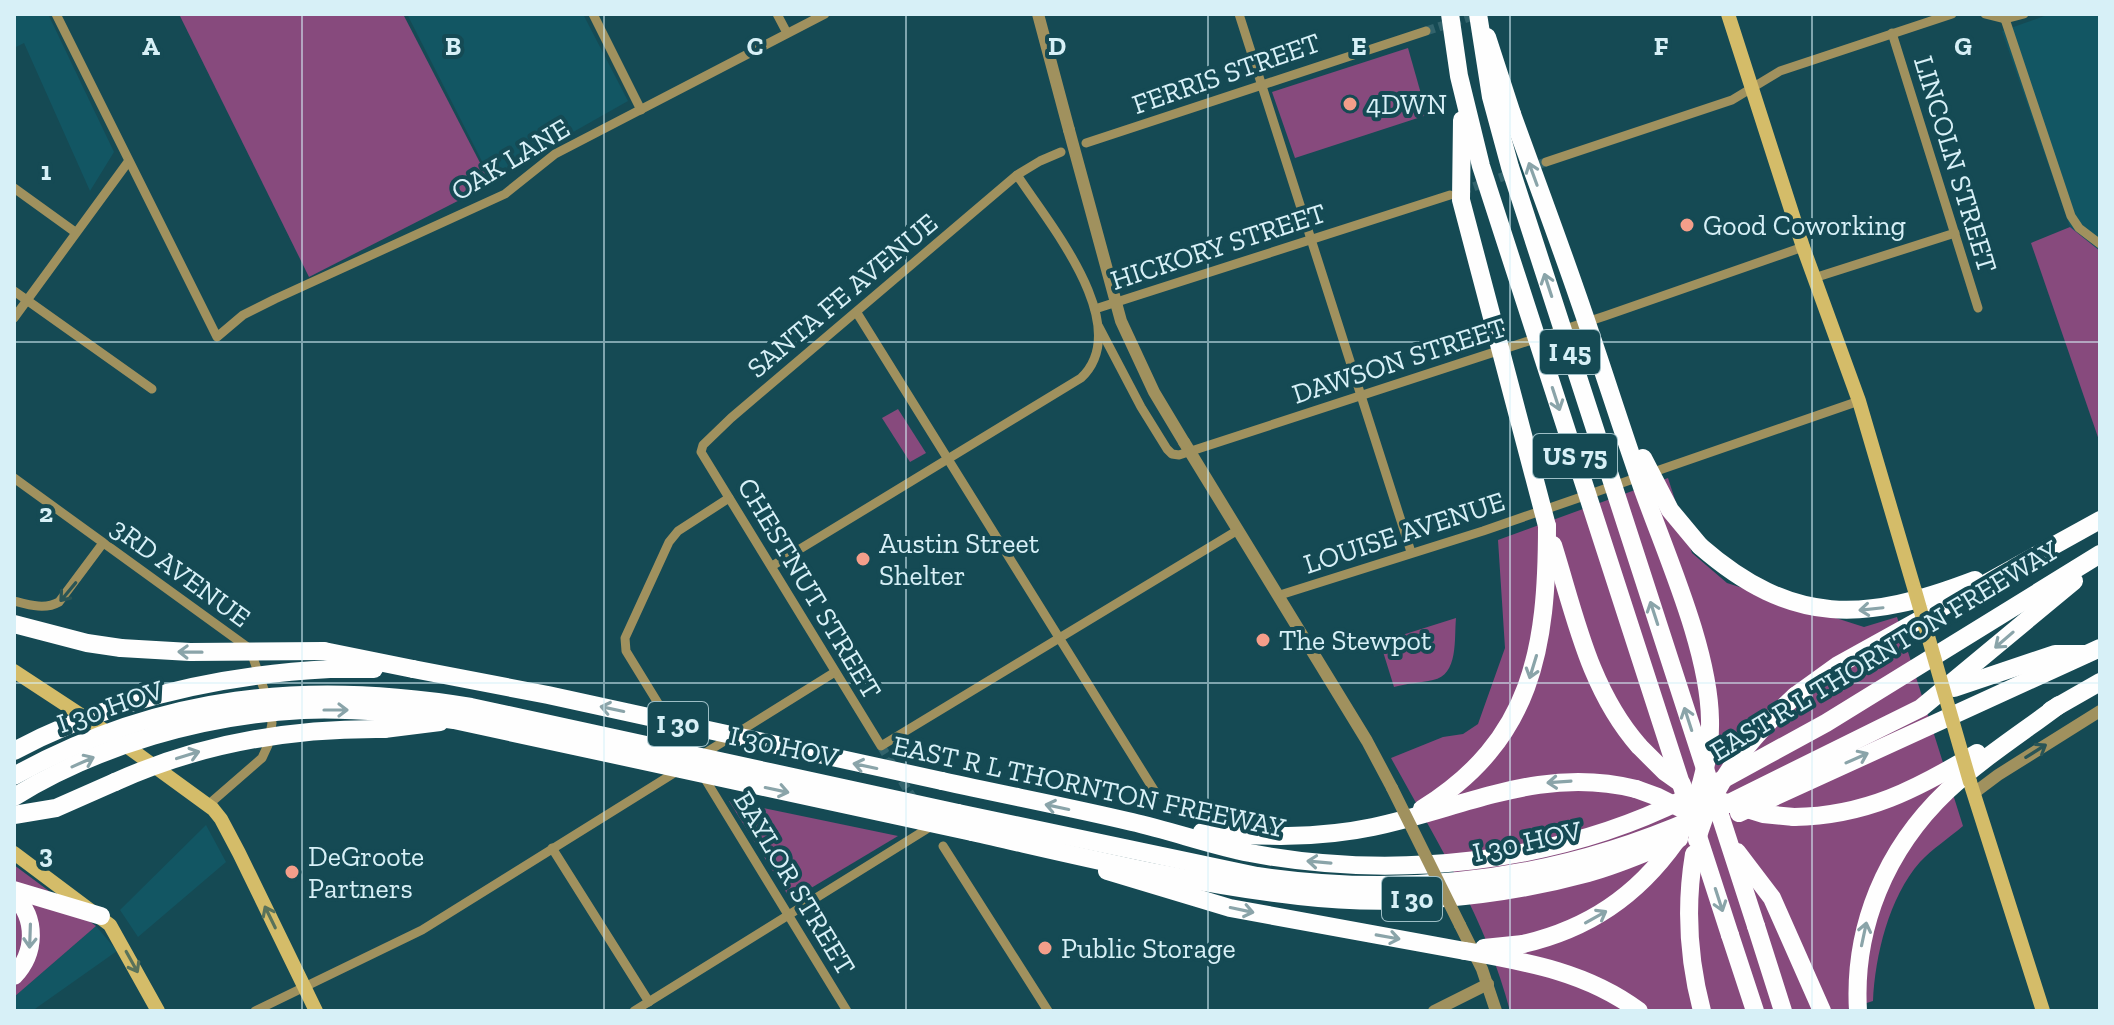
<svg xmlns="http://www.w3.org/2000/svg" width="2114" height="1025" font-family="'Zilla Slab',serif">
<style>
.built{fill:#125663}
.green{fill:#874a7d}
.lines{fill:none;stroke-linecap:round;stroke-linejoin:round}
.minor-tunnel{stroke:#32636c;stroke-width:9;stroke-dasharray:9 4.5;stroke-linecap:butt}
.minor{stroke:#a0915e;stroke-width:9}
.tertiary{stroke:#a0915e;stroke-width:12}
.secondary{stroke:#d4bc69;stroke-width:14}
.motorway{stroke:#fefefe;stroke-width:18}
.tertiary-bridge{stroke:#a0915e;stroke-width:12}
.secondary-bridge{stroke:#d4bc69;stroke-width:14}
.motorway-bridge{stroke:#fefefe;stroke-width:18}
.oneway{stroke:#8aa4a9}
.oneway2{stroke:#2a5556}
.oneway3{stroke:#58725b}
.grid{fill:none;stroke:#d7f0f7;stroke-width:2;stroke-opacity:0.55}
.poi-dot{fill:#f49e8a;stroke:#154a54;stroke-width:3}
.labels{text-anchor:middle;stroke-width:8;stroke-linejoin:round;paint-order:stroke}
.shield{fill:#154a54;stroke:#9dbec6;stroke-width:2}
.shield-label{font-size:26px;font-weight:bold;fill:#d7f0f7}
.street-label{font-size:28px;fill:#d7f0f7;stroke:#154a54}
.poi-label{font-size:28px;fill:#d7f0f7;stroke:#154a54;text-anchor:start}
.grid-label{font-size:26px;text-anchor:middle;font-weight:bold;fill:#d7f0f7;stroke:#154a54;stroke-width:8;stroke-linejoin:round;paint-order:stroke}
</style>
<rect width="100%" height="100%" fill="#154a54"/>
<g class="built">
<polygon points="14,14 48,14 114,152 90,191 24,43 14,48"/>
<polygon points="407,14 583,14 628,101 522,161 493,183"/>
<polygon points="2050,14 2100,14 2100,251 2070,227 2002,31"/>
<polygon points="206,825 226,862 138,937 120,910"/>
<polygon points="96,926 117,951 32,1011 14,1011 14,997"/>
</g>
<g class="green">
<polygon points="179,14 403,14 491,184 309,277"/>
<polygon points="1408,48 1427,115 1295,158 1272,92"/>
<polygon points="2070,227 2100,251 2100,443 2031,243"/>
<polygon points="898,409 926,453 910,462 882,418"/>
<path d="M1668,478L1692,553L1727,583L1864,627L1897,617L1963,826C1949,838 1932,849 1920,862C1889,897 1875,956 1873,1001L1841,1011H1510C1487,921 1436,840 1391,758L1443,737L1463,734L1478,724L1505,648L1498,540Z"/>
<path d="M1456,618C1454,638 1459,675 1433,680C1420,683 1408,683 1394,687L1380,642Z"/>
<polygon points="729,801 898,836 791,900"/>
<polygon points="14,865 96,926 14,997"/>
</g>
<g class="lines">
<g class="minor-tunnel">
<polyline points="1426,31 1479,14"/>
<polyline points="1461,191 1546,162"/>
<polyline points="881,746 915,802"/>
</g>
<g class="minor">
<polyline points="56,14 217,337 243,315 275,299 505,194 555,154 825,14"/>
<polyline points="593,14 641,110"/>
<polyline points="777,14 787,33"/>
<polyline points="1239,14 1411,552"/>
<polyline points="1985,14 2005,19 2024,14"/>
<polyline points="2005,19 2071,216 2079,228 2100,244"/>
<polyline points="1892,33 1978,308"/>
<polyline points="1086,143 1426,31"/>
<polyline points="1061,152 1040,161 1017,175 731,418 703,445 701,452 881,746 1238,530"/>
<polyline points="1546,162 1732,100 1780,71 1952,14"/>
<polyline points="14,188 75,232"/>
<polyline points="1814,278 1955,233"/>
<polyline points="14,291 152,389"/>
<polyline points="1095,309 1450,195"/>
<polyline points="857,313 1157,795"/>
<polyline points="14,318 128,162"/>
<polyline points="1099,327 1141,407 1167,449 1172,454 1179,455 1605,316 1803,247"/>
<polyline points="14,478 250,649 267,698 272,723 268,745 262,758 208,805"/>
<path d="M772,566L1081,378C1136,326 1047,221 1017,175"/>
<polyline points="1280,595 1483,531 1859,401"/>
<path d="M14,601C29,605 45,610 59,602L103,543"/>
<polyline points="688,752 626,651 625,638 669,542 678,531 729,498"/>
<polyline points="702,755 835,672"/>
<polyline points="702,774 847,1011"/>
<polyline points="943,846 1048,1011"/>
<polyline points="552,848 649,1002"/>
<polyline points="255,1011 422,930 679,770"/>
<polyline points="634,1011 930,827"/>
</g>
<g class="tertiary">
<polyline points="1038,14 1069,130"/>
<polyline points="1184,442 1367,741 1392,788"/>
<polyline points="1974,793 1998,775 2100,711"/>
<polyline points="1460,925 1482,969 1496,1011"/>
<polyline points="1434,1011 1488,984"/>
</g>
<g class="secondary">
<polyline points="1728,14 1803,247 1859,401 1915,591"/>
<polyline points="14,671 110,734 213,809 221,819 239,853 316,1011"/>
<polyline points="1970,782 2043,1011"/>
<polyline points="14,853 110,925 158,1011"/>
</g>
<g class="motorway">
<polyline points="1487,37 1512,114"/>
<path d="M1553,545C1575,615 1589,689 1639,746"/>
<path d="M1700,546C1793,627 1865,622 1975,580"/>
<polyline points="14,624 87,643 121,648"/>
<polyline points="324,651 413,669"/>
<polyline points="330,669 374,669"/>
<polyline points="1954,688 2055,654 2086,654"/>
<polyline points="1795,696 1838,665 2100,520"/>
<polyline points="2051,710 2100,682"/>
<polyline points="384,729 440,722"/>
<path d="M942,781C1005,795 1069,807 1132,822C1172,831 1210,845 1250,853C1393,880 1554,864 1684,799"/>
<polyline points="1718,782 1826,723 2100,554"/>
<polyline points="1721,807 1921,708 2074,581"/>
<path d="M1422,809C1533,740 1547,648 1547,526"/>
<path d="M958,813L1257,876C1407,898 1554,880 1694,819"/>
<polyline points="1739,813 2100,648"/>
<polyline points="14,815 56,808 115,782"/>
<path d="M1794,817C1866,816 1917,789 1977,753"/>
<path d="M972,832C1079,856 1191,884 1299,896C1394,907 1496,898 1588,873C1619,865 1649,851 1679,839"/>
<path d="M1202,832C1260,837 1316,839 1373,827C1464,808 1541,765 1636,789"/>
<polyline points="1737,852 1772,898 1822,1011"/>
<path d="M1694,854C1685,908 1688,958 1702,1011"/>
<polyline points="1107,871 1230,908 1465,951"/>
<polyline points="14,890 101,916"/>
<path d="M14,896C37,918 36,953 14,976"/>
<polyline points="1756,926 1783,1011"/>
<polyline points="1730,935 1755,1011"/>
<path d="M1523,944C1588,929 1637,896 1676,841"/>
<path d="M1858,1011C1853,927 1886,849 1947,791C1981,759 2022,733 2059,705"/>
</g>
<g class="tertiary-bridge">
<polyline points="1069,130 1121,321 1154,392 1184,442"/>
<polyline points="1392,788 1460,925"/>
</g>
<polyline class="secondary-bridge" points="1915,591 1970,782"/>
<g class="motorway-bridge">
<polyline points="1450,14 1459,76 1481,166 1730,935"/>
<polyline points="1478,14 1491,97 1510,167 1756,926"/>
<path d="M1512,114C1534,175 1557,236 1578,297C1600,360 1620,424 1642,487C1666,555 1709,649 1710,720C1711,762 1697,804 1676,841"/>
<polyline points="1462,120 1461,200 1547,526"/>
<polyline points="1643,458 1670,510 1700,546"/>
<polyline points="121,648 190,652 324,651"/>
<polyline points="413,669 548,695 942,781"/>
<polyline points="1639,746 1665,772 1682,784"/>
<path d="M14,751C113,698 219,675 330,669"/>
<path d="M14,776C161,694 307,680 471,707L958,813"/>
<path d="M115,782C201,743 290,728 384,729"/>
<polyline points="1636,789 1658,797 1696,816"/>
<path d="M14,797C98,745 204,715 303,710C354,708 404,713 454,720L972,832"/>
<polyline points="1708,797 1763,814 1794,817"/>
<path d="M1697,840C1713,781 1751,737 1795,696"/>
<polyline points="1484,948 1523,944"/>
<path d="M1465,951C1527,962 1587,972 1639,1011"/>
</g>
</g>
<defs><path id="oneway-shaft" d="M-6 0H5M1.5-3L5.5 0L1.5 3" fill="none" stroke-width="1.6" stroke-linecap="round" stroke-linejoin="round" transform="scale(2)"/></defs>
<g class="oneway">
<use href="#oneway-shaft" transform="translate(1533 174) rotate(-110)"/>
<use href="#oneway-shaft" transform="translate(1548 285) rotate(-108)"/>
<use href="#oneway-shaft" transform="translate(1556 399) rotate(72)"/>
<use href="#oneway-shaft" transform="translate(1871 609) rotate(174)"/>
<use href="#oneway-shaft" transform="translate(1654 613) rotate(-108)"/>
<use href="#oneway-shaft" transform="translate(2004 640) rotate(139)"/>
<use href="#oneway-shaft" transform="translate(190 652) rotate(-179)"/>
<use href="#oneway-shaft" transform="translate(1533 667) rotate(107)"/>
<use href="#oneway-shaft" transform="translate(612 709) rotate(-168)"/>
<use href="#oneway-shaft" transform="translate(336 710)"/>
<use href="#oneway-shaft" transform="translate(1688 719) rotate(-108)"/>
<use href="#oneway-shaft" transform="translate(188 755) rotate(-17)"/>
<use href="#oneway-shaft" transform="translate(1857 758) rotate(-24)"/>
<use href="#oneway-shaft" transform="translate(83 762) rotate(-24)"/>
<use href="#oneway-shaft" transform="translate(865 766) rotate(-168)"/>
<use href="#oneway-shaft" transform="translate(1559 782) rotate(176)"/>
<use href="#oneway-shaft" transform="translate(777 790) rotate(12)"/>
<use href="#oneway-shaft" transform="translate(1057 807) rotate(-168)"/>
<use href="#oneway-shaft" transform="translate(1319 862) rotate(-175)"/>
<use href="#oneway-shaft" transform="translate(1719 900) rotate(72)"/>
<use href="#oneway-shaft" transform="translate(1242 910) rotate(12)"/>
<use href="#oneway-shaft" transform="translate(1596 917) rotate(-29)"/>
<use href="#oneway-shaft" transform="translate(1864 934) rotate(-78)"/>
<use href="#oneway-shaft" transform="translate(30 936) rotate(92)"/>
<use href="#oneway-shaft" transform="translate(1388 937) rotate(10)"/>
</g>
<g class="oneway2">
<use href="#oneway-shaft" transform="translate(68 592) rotate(130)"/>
<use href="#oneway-shaft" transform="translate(2036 751) rotate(-32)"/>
</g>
<g class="oneway3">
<use href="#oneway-shaft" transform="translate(270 917) rotate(-116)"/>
<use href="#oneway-shaft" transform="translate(132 962) rotate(61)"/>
</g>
<path class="grid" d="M302,14V1011M604,14V1011M906,14V1011M1208,14V1011M1510,14V1011M1812,14V1011M14,342H2100M14,683H2100"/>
<g class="poi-dot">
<circle cx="1350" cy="104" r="8"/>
<circle cx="1687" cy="225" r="8"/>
<circle cx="863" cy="559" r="8"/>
<circle cx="1263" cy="640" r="8"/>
<circle cx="292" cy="872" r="8"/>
<circle cx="1045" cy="948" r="8"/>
</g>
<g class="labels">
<g class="shield">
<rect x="1540" y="330" width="60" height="44" rx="6"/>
<rect x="1533" y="434" width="84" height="44" rx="6"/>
<rect x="648" y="702" width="60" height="44" rx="6"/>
<rect x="1382" y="877" width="60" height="44" rx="6"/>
</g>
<g class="shield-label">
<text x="1570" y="361">I 45</text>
<text x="1575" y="465">US 75</text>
<text x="678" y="733">I 30</text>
<text x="1412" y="908">I 30</text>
</g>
<g class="street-label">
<text transform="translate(1226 73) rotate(-19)" y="10">FERRIS STREET</text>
<text transform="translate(510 159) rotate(-31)" y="10">OAK LANE</text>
<text transform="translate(1956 164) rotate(73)" y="10">LINCOLN STREET</text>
<text transform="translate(1218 246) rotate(-18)" y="10">HICKORY STREET</text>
<text transform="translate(842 295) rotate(-40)" y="10">SANTA FE AVENUE</text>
<text transform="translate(1399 360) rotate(-18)" y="10">DAWSON STREET</text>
<text transform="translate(1404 532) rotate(-18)" y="10">LOUISE AVENUE</text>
<text transform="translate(181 572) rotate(36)" y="10">3RD AVENUE</text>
<text transform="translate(810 588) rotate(59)" y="10">CHESTNUT STREET</text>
<text transform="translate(1884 650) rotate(-31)" y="10">EAST R L THORNTON FREEWAY</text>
<text transform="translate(110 706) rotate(-19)" y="10">I 30 HOV</text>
<text transform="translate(784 746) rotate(12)" y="10">I 30 HOV</text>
<text transform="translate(1089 786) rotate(12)" y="10">EAST R L THORNTON FREEWAY</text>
<text transform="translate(1527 841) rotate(-12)" y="10">I 30 HOV</text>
<text transform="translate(795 883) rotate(59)" y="10">BAYLOR STREET</text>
</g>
<g class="poi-label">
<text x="1366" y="114">4DWN</text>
<text x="1703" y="235">Good Coworking</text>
<text x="879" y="553">Austin Street<tspan x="879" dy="32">Shelter</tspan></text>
<text x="1279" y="650">The Stewpot</text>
<text x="308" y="866">DeGroote<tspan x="308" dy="32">Partners</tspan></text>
<text x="1061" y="958">Public Storage</text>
</g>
</g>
<g class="grid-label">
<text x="151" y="55">A</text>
<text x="453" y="55">B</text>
<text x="755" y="55">C</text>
<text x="1057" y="55">D</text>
<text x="1359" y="55">E</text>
<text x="1661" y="55">F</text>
<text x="1963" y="55">G</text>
<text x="46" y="180">1</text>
<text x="46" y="522">2</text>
<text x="46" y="863">3</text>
</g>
<rect width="2114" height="1025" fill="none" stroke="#d7f0f7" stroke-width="32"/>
</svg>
